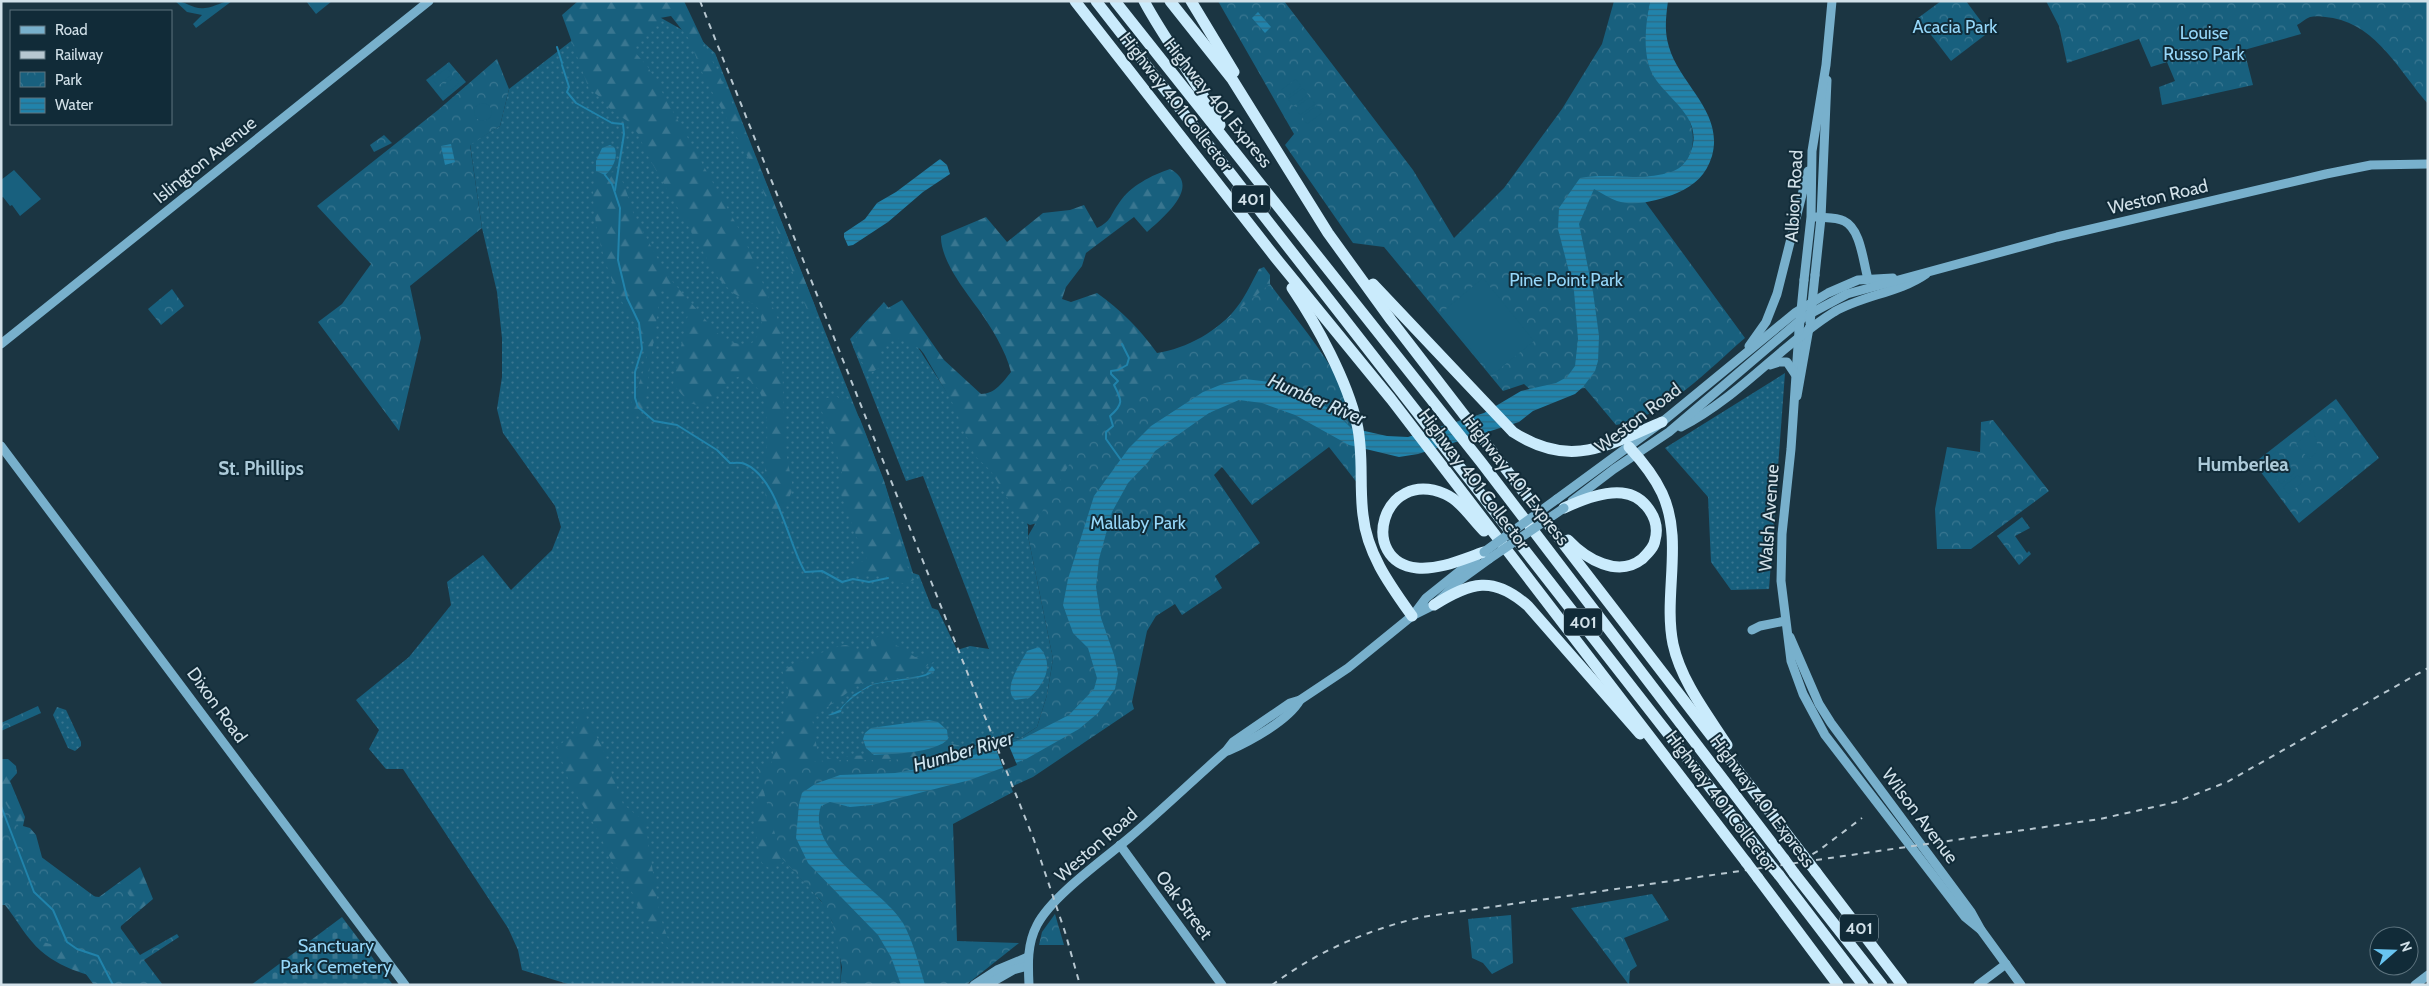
<svg xmlns="http://www.w3.org/2000/svg" width="2429" height="986" font-family="Cabin,sans-serif">
<style>
.grass{fill:url(#grass-dots)}
.forest{fill:url(#forest-firs)}
.cemetery{fill:url(#cemetery-stones)}
.park{fill:url(#park-crowns)}
.garden{fill:#18607e}
.water{fill:url(#water-rules)}
.pier{fill:#1b3542}
.lines{fill:none;stroke-linecap:round;stroke-linejoin:round}
.stream{stroke:#2183ab;stroke-width:2}
.secondary{stroke:#78b0cc;stroke-width:9}
.highway{stroke:#caebfc;stroke-width:11}
.rail{stroke:#b7c7d0;stroke-width:2;stroke-dasharray:6 6;stroke-linecap:butt}
.secondary-bridge{stroke:#78b0cc;stroke-width:9}
.highway-bridge{stroke:#caebfc;stroke-width:11}
.labels{text-anchor:middle;stroke-width:4;stroke-linejoin:round;paint-order:stroke}
.shield{fill:#112b38;stroke:#98aab4;stroke-width:1}
.shield-label{font-size:16px;font-weight:bold;fill:#d2e1e9}
.park-label{font-size:18px;fill:#96d7f9;stroke:#112b38}
.street-label{font-size:18px;fill:#d2e1e9;stroke:#112b38}
.water-label{font-size:19px;font-style:italic;fill:#d1e6f1;stroke:#112b38}
.neighbourhood-label{font-size:19px;font-weight:bold;fill:#accad9;stroke:#112b38}
</style>
<defs>
<pattern id="grass-dots" width="8" height="8" patternUnits="userSpaceOnUse" patternTransform="scale(1.25)"><rect width="8" height="8" fill="#18607e"/><path d="M2 2h.1M6 6h.1" fill="none" stroke="#397690" stroke-width="1.8" stroke-linecap="round"/></pattern>
<pattern id="forest-firs" width="22" height="20" patternUnits="userSpaceOnUse" patternTransform="scale(1.25)"><rect width="22" height="20" fill="#18607e"/><path d="M5 1l3.5 6h-7zM16 11l3.5 6h-7z" fill="#397690"/></pattern>
<pattern id="cemetery-stones" width="16" height="16" patternUnits="userSpaceOnUse" patternTransform="scale(1.25)"><rect width="16" height="16" fill="#18607e"/><path d="M2 7V4a2 2 0 0 1 4 0v3zM10 15v-3a2 2 0 0 1 4 0v3z" fill="#397690"/></pattern>
<pattern id="park-crowns" width="20" height="18" patternUnits="userSpaceOnUse" patternTransform="scale(1.25)"><rect width="20" height="18" fill="#18607e"/><path d="M2 6a3 3 0 1 1 6 0M12 15a3 3 0 1 1 6 0" fill="none" stroke="#397690"/></pattern>
<pattern id="water-rules" width="6" height="5" patternUnits="userSpaceOnUse" patternTransform="scale(1.25)"><rect width="6" height="5" fill="#2183ab"/><path d="M0 2.5h6" fill="none" stroke="#2d6a83"/></pattern>
</defs>
<rect width="100%" height="100%" fill="#1b3542"/>
<g class="grass">
<path d="M623,1H631L702,41L715,53L884,481L913,573L919,575L932,608L938,610L957,650L970,646L989,649L923,476L906,481L850,339L884,302L912,338L1020,506L1028,526V536L1053,659L1047,695L1037,727L1020,738L986,742L965,748L781,857C794,871 808,885 820,900C838,922 843,958 840,985H571L522,970L518,950L508,928L403,769H386L369,749L379,730L356,700L409,657L451,605L447,582L483,555L511,590L552,550L561,527L555,506L503,433L497,409L502,377V338L497,292L482,228L470,144L500,126L509,89Z"/>
<polygon points="1785,373 1769,589 1731,590 1711,562 1708,497 1665,448"/>
<polygon points="57,707 66,710 81,742 81,746 75,751 68,748 53,715"/>
</g>
<g class="forest">
<path d="M578,1H684L744,128L813,301L816,309L812,320L802,298L757,174L704,77L689,39L671,16L660,18L632,49L648,67L744,238L781,327L785,447L793,488L786,506L773,518L775,516C772,507 766,502 765,491C762,460 782,389 740,376L730,380L704,406C690,407 682,394 673,384L688,314L661,288L644,408L631,416L627,414C632,400 646,369 647,356C648,342 628,313 621,300C605,270 586,205 596,171L600,173L616,172L624,184L634,215L666,274L717,333L730,342L745,345L752,343L760,332L762,325L760,310L753,304L733,293L718,278L645,151L639,135L629,122L611,110L600,97L589,89L562,15Z"/>
<path d="M1170,169C1203,186 1162,218 1147,232L1134,217L1086,253L1082,266L1066,287L1062,299L1071,302L1097,293C1121,310 1140,329 1157,353C1186,349 1220,330 1237,307C1246,296 1252,281 1259,269L1264,267L1270,275V289L1041,522L1030,525L1022,521L990,470L975,456L952,402L924,354L920,349L901,338L889,342L881,347L879,368L869,374L853,347C865,312 873,318 902,300L944,360L981,394C995,394 1003,382 1011,372C1006,351 991,327 979,310C966,292 940,260 941,236L986,217L1007,242L1043,213L1070,210L1084,205L1097,228C1112,221 1110,215 1119,203C1130,186 1152,175 1170,169Z"/>
<polygon points="836,396 853,408 860,419 884,481 909,572 914,580 904,584 879,574 849,575 855,565 867,559 860,546 840,492 842,470 818,400"/>
<path d="M889,634L896,645L915,657L933,655L935,661L908,677L861,683L812,718L818,755L835,760L849,756L896,754L934,747L946,742L957,745L985,746L832,920L815,889L784,862L769,868L762,863C759,847 754,832 755,815C755,800 762,792 759,776L772,762L774,744L789,730L783,731L780,724L789,692L782,670C795,665 837,644 846,645C850,646 854,649 857,651L872,648L870,639Z"/>
<polygon points="584,707 584,713 602,747 623,804 645,822 660,916 673,953 650,929 639,910 628,882 612,862 598,831 570,784 557,747 576,732 580,712"/>
<path d="M1,759H8L16,766L17,773L10,781L25,817L23,826L30,828L36,835L43,861L81,895L99,897L140,867L153,899L121,926L120,931L128,985C99,978 65,972 41,951C27,939 17,920 5,905H1Z"/>
</g>
<polygon class="cemetery" points="342,917 393,985 251,985"/>
<g class="park">
<polygon points="306,1 332,1 316,14"/>
<path d="M1218,1H1284L1413,170L1454,238L1504,188L1562,109L1602,44L1614,1H1650C1644,32 1647,54 1660,83C1665,93 1677,101 1683,109C1698,129 1697,160 1673,172C1660,178 1641,176 1627,177L1745,338C1710,368 1662,419 1616,425L1585,388L1536,395L1524,384L1503,391L1384,247L1353,243L1285,145L1294,134Z"/>
<polygon points="1941,1 1966,1 1989,32 1951,61 1918,18"/>
<path d="M2046,1H2428V104C2400,72 2377,26 2333,18C2326,17 2317,15 2310,17C2305,19 2301,23 2297,25L2301,34L2244,50L2253,85L2162,105L2159,87L2175,81L2167,62L2151,67L2139,39L2067,63L2059,26Z"/>
<polygon points="497,59 509,89 500,126 470,145 482,228 410,286 421,338 399,431 318,322 342,304 371,264 317,206 438,110"/>
<polygon points="449,62 466,82 443,101 426,80"/>
<polygon points="384,135 392,143 374,152 370,145"/>
<path d="M1270,284C1301,326 1342,371 1357,423C1361,439 1358,467 1358,484L1329,447L1252,505L1222,467L1214,475L1260,543L1215,576L1222,588L1182,615L1175,604L1156,616L1147,631L1132,702L1134,709L1033,777L1011,787L1013,792L953,824L957,941L1019,943L966,985H840L842,967L832,921L821,901L781,857L757,765L835,760H894L1020,738L1037,727L1047,695L1053,659L1028,536L1088,432Z"/>
<polygon points="172,289 184,306 161,325 148,309"/>
<polygon points="2336,399 2379,458 2299,523 2254,463"/>
<polygon points="1993,420 2049,491 1971,549 1937,549 1935,509 1947,447 1980,452 1981,422"/>
<polygon points="2022,517 2030,528 2015,536 2027,553 2029,551 2031,554 2019,565 1997,536"/>
<polygon points="38,706 41,713 1,731 1,723"/>
<path d="M1,795L32,850L35,848L40,856L98,899L120,883L140,910L119,926L140,955L177,934L179,937L144,960L163,985H94C79,965 68,946 42,942L37,946L1,897Z"/>
<polygon points="1652,894 1669,920 1624,938 1637,966 1630,971 1629,985 1571,908"/>
<polygon points="1055,914 1064,945 1039,945 1042,932"/>
<polygon points="1511,915 1513,963 1492,974 1483,963 1472,958 1468,919"/>
</g>
<g class="garden">
<path d="M175,1C186,1 194,10 205,8C216,7 221,1 232,1L196,28L193,24L202,15L187,12Z"/>
<polygon points="1935,20 1939,20 1945,25 1945,30 1936,37 1927,27"/>
<polygon points="447,68 452,74 438,86 432,79"/>
<polygon points="454,77 459,83 445,95 440,88"/>
<polygon points="1296,79 1301,86 1287,97 1281,90"/>
<polygon points="1303,88 1308,95 1293,106 1288,99"/>
<polygon points="1310,97 1315,104 1300,115 1295,108"/>
<circle cx="483" cy="112" r="9"/>
<polygon points="1317,105 1322,113 1307,124 1302,117"/>
<polygon points="14,170 41,199 20,216 12,205 10,206 3,197 1,198 1,180"/>
<polygon points="1483,278 1534,341 1492,375 1441,313"/>
<polygon points="2313,429 2318,447 2316,453 2309,459 2296,444"/>
<polygon points="2277,451 2286,464 2269,477 2260,464"/>
<polygon points="2290,465 2295,473 2281,484 2275,477"/>
<polygon points="2298,475 2303,482 2288,494 2283,487"/>
</g>
<g class="water">
<path d="M1650,1H1668C1666,16 1664,32 1669,47C1680,85 1724,112 1712,156C1706,175 1695,185 1677,193C1660,200 1636,207 1617,201C1609,198 1602,193 1594,189L1579,224L1593,292L1599,336L1598,361L1595,371L1583,387L1575,394L1533,411L1519,422L1418,454L1399,457L1349,445L1295,415L1262,403L1239,400L1209,413L1155,451L1149,461L1128,483L1112,512L1099,559L1096,587L1101,618L1114,655L1118,673L1115,689L1098,713L1079,729L1026,759L970,780L872,805L850,807L830,802L821,806C805,852 883,889 903,923C913,941 919,965 925,985H901L891,957L878,935L808,863L796,838L799,804L802,793L815,784L840,775L895,773L938,765L988,751L1022,739L1069,715L1094,689L1097,678L1088,648L1073,633L1063,605L1068,579L1094,496L1129,448L1151,426L1203,392L1225,383L1245,379L1270,382L1285,386L1334,411L1351,428L1387,436L1408,437L1484,413L1521,391L1556,383L1567,377L1575,366L1578,339L1574,291L1558,229L1559,208L1580,178C1610,172 1641,182 1671,172C1681,169 1688,160 1691,151C1705,113 1659,97 1649,66C1643,46 1646,22 1650,1Z"/>
<polygon points="1258,12 1271,27 1265,33 1252,18"/>
<polygon points="451,144 455,162 445,165 441,146"/>
<path d="M610,145L614,147C619,155 613,169 605,175L596,171V161L602,148Z"/>
<polygon points="940,159 947,165 950,174 923,192 888,222 853,245 848,246 844,237 844,233 865,219 877,203 896,192"/>
<path d="M1039,647C1055,664 1045,684 1029,698L1015,700C1002,689 1021,663 1027,651Z"/>
<path d="M932,666L935,670C928,681 887,680 873,685C865,688 857,695 850,700C846,704 842,706 841,712L829,716L828,715L839,710L853,695L872,684L919,676L926,674Z"/>
<path d="M929,720L938,722L947,730L948,739C936,753 892,754 874,755L866,748L863,739L865,733L871,728Z"/>
</g>
<polygon class="pier" points="1007,741 1017,765 1004,770 995,746"/>
<g class="lines">
<g class="stream">
<polyline points="557,47 562,63"/>
<polyline points="562,65 569,87 567,92 576,103 612,123 623,124 624,134 615,190"/>
<path d="M605,175L612,184L620,208L618,260L627,298L639,323L642,349L635,372V398L638,407L654,421L677,425L717,450L730,463C735,463 741,462 745,464C778,478 788,544 805,572L822,571L842,582L853,579L869,582L888,578"/>
<path d="M1121,460L1106,439V432L1113,426L1110,416C1124,404 1122,400 1114,385L1118,381L1111,374V371L1118,370L1127,365L1129,358L1122,344"/>
<polyline points="1,806 34,892 53,910 67,942 77,949 98,956 113,985"/>
</g>
<g class="secondary">
<path d="M1816,217C1825,218 1836,217 1844,221C1861,229 1863,262 1868,279"/>
<polyline points="1815,275 1821,218 1827,80"/>
<polyline points="1804,280 1811,217 1812,151 1826,65 1832,1"/>
<polyline points="1799,331 1791,449 1782,534 1781,581 1791,661 1803,694 1825,735 1965,917 1981,930"/>
<polyline points="1,344 429,1"/>
<polyline points="1749,346 1766,322 1777,294 1808,171"/>
<polyline points="1770,365 1779,362 1787,362 1795,374"/>
<polyline points="1797,396 1809,328"/>
<path d="M1681,427C1738,398 1780,346 1834,312C1863,295 1899,293 1926,274"/>
<polyline points="1,446 405,985"/>
<polyline points="1557,499 1662,422 1796,312 1828,293 1858,280 1893,278"/>
<polyline points="1572,501 1614,469 1669,432 1804,317 1847,294 2057,237 2326,174 2371,165 2428,164"/>
<polyline points="1414,614 1426,598 1476,558"/>
<polyline points="1752,630 1760,626 1785,621"/>
<polyline points="1790,637 1819,704 1831,723 1971,912 1981,930 2021,985"/>
<path d="M1228,751C1250,741 1288,721 1300,700"/>
<polyline points="1120,845 1222,985"/>
<polyline points="974,985 997,970 1028,957"/>
<polyline points="987,985 1013,970 1028,966"/>
<path d="M1029,985C1028,964 1027,944 1037,925C1052,896 1103,860 1129,838C1162,810 1193,780 1226,751L1233,742L1290,703L1300,700L1348,668L1412,616L1434,605L1460,580L1489,559"/>
<polyline points="1978,985 2006,964"/>
<polyline points="2415,985 2428,975"/>
</g>
<g class="highway">
<polyline points="1075,1 1275,257 1391,399 1746,862"/>
<polyline points="1096,1 1769,863"/>
<polyline points="1115,1 1481,462 1784,859"/>
<path d="M1144,1C1167,44 1198,82 1220,125"/>
<polyline points="1170,1 1232,79 1328,233 1391,320 1803,855"/>
<polyline points="1191,1 1234,72"/>
<path d="M1373,284L1513,432C1570,469 1606,446 1662,422"/>
<path d="M1292,288C1317,325 1347,380 1357,424C1364,454 1359,485 1363,515C1367,554 1390,585 1412,616"/>
<path d="M1629,447C1642,461 1654,476 1662,493C1684,540 1663,595 1673,644C1681,681 1707,714 1727,745"/>
<path d="M1564,508C1581,500 1603,491 1622,493C1644,495 1661,519 1655,540C1654,548 1647,554 1642,559C1618,578 1586,559 1568,540"/>
<path d="M1484,552C1463,559 1440,570 1417,568C1358,562 1381,467 1445,494C1461,501 1472,519 1484,531"/>
<path d="M1434,605C1471,582 1493,575 1528,606L1640,734"/>
<polyline points="1816,872 1902,985"/>
<polyline points="1794,873 1882,985"/>
<polyline points="1779,875 1863,985"/>
<polyline points="1758,878 1838,985"/>
</g>
<g class="rail">
<polyline points="700,1 1034,840 1065,932 1080,985"/>
<polyline points="1802,860 1818,851 1862,818"/>
<path d="M1272,985C1318,951 1367,930 1422,917L2100,819L2176,802L2227,782L2428,668"/>
</g>
<g class="secondary-bridge">
<polyline points="1810,323 1815,275"/>
<polyline points="1799,331 1804,280"/>
<polyline points="1484,552 1557,499"/>
<polyline points="1489,559 1564,508"/>
</g>
<g class="highway-bridge">
<polyline points="1803,855 1816,872"/>
<polyline points="1784,859 1794,873"/>
<polyline points="1746,862 1758,878"/>
<polyline points="1769,863 1779,875"/>
</g>
</g>
<g class="labels">
<g class="shield">
<rect x="1232" y="185.5" width="38" height="27" rx="4"/>
<rect x="1564" y="608.5" width="38" height="27" rx="4"/>
<rect x="1840" y="914.5" width="38" height="27" rx="4"/>
</g>
<g class="shield-label">
<text x="1251" y="205">401</text>
<text x="1583" y="628">401</text>
<text x="1859" y="934">401</text>
</g>
<g class="park-label">
<text x="1955" y="33">Acacia Park</text>
<text x="2204" y="39">Louise<tspan x="2204" dy="21">Russo Park</tspan></text>
<text x="1566" y="286">Pine Point Park</text>
<text x="1138" y="529">Mallaby Park</text>
<text x="336" y="952">Sanctuary<tspan x="336" dy="21">Park Cemetery</tspan></text>
</g>
<g class="street-label">
<text transform="translate(1176 102) rotate(52)" y="6">Highway 401 Collector</text>
<text transform="translate(1218 103) rotate(51)" y="6">Highway 401 Express</text>
<text transform="translate(205 160) rotate(-39)" y="6">Islington Avenue</text>
<text transform="translate(1794 196) rotate(-87)" y="6">Albion Road</text>
<text transform="translate(2158 197) rotate(-13)" y="6">Weston Road</text>
<text transform="translate(1638 418) rotate(-37)" y="6">Weston Road</text>
<text transform="translate(1474 479) rotate(53)" y="6">Highway 401 Collector</text>
<text transform="translate(1516 480) rotate(52)" y="6">Highway 401 Express</text>
<text transform="translate(1769 518) rotate(-86)" y="6">Walsh Avenue</text>
<text transform="translate(217 705) rotate(54)" y="6">Dixon Road</text>
<text transform="translate(1721 801) rotate(53)" y="6">Highway 401 Collector</text>
<text transform="translate(1762 801) rotate(53)" y="6">Highway 401 Express</text>
<text transform="translate(1920 816) rotate(53)" y="6">Wilson Avenue</text>
<text transform="translate(1096 845) rotate(-41)" y="6">Weston Road</text>
<text transform="translate(1184 905) rotate(53)" y="6">Oak Street</text>
</g>
<g class="water-label">
<text transform="translate(1317 399) rotate(23)" y="7">Humber River</text>
<text transform="translate(963 751) rotate(-16)" y="7">Humber River</text>
</g>
<g class="neighbourhood-label">
<text x="2243" y="471">Humberlea</text>
<text x="261" y="475">St. Phillips</text>
</g>
</g>
<rect width="2429" height="986" fill="none" stroke="#d2e1e9" stroke-width="5"/>
<rect x="10" y="10" width="162" height="115" fill="#112b38" stroke="#5e747f"/>
<rect x="20" y="26" width="25" height="8" fill="#78b0cc" stroke="#5e747f"/>
<text x="55" y="35" font-size="15" fill="#d2e1e9">Road</text>
<rect x="20" y="51" width="25" height="8" fill="#b7c7d0" stroke="#5e747f"/>
<text x="55" y="60" font-size="15" fill="#d2e1e9">Railway</text>
<rect x="20" y="72" width="25" height="15" fill="url(#park-crowns)" stroke="#5e747f"/>
<text x="55" y="85" font-size="15" fill="#d2e1e9">Park</text>
<rect x="20" y="98" width="25" height="15" fill="url(#water-rules)" stroke="#5e747f"/>
<text x="55" y="110" font-size="15" fill="#d2e1e9">Water</text>
<g transform="translate(2394 951) rotate(70)"><circle r="24" fill="#112b38" stroke="#5e747f"/>
<path d="M0-4L9 19L0 12L-9 19Z" fill="#68c4f0"/>
<text y="-8" font-size="14" font-weight="bold" text-anchor="middle" fill="#d2e1e9">N</text>
</g>
</svg>
